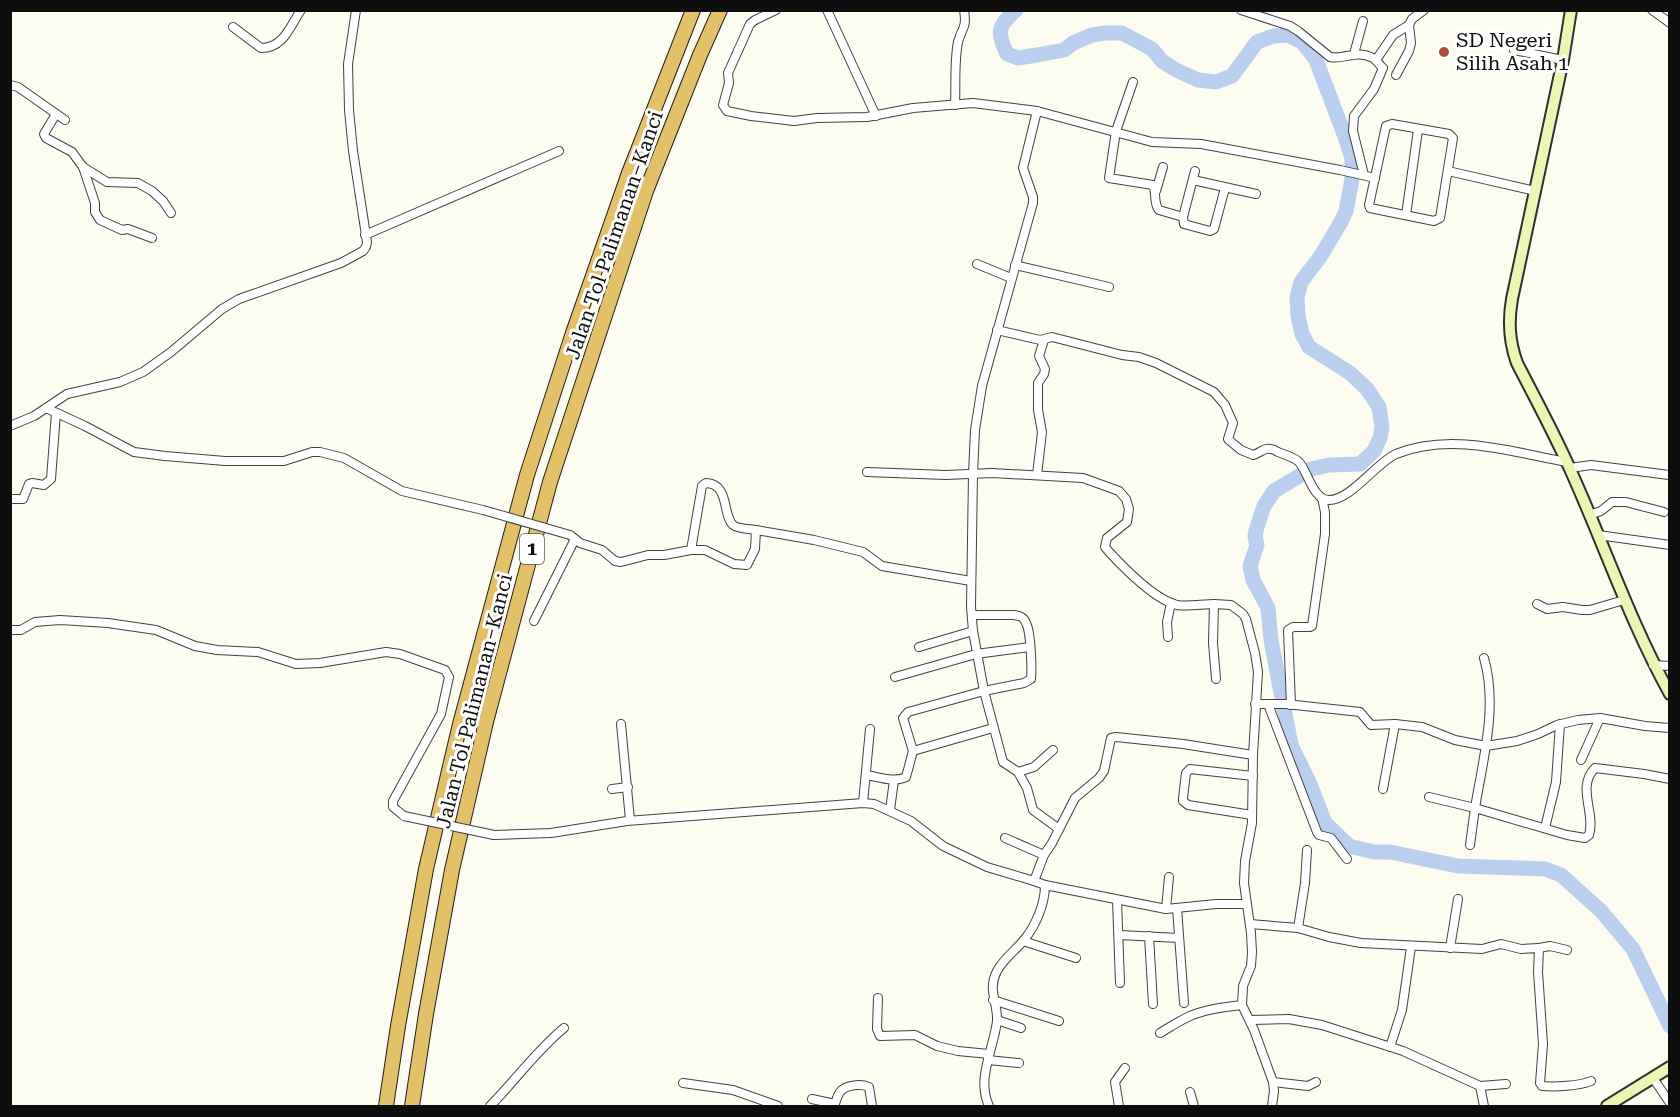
<svg xmlns="http://www.w3.org/2000/svg" width="1680" height="1117" font-family="'Roboto Serif',serif">
<style>
.lines{fill:none;stroke-linecap:round;stroke-linejoin:round}
.river{stroke:#baceef;stroke-width:15}
.street-casing{stroke:#414141;stroke-width:10}
.secondary-casing{stroke:#303030;stroke-width:14}
.highway-casing{stroke:#1f1f1f;stroke-width:16}
.street{stroke:#fff;stroke-width:8}
.secondary{stroke:#ecf6b2;stroke-width:10}
.highway{stroke:#e4c067;stroke-width:14}
.street-bridge-casing{stroke:#414141;stroke-width:10;stroke-linecap:butt}
.street-bridge{stroke:#fff;stroke-width:8}
.poi-dot{fill:#ae4e35;stroke:#fff;stroke-width:2}
.labels{text-anchor:middle;stroke-width:6;stroke-linejoin:round;paint-order:stroke}
.shield{fill:#fff;stroke:#565656;stroke-width:1.5}
.shield-label{font-size:18px;font-weight:bold;fill:#0e0e0e}
.poi-label{font-size:20px;fill:#0e0e0e;stroke:#fff;text-anchor:start}
.street-label{font-size:20px;fill:#0e0e0e;stroke:#fff}
</style>
<rect width="100%" height="100%" fill="#fcfdf0"/>
<g class="lines">
<path class="river" d="M1016,10C997,27 997,32 1007,54L1018,58L1037,55L1064,50L1073,43L1092,35L1105,33H1122L1152,49L1162,61L1176,70L1198,80L1216,82L1232,76L1257,42L1273,36L1288,35L1302,42L1316,60L1344,134L1352,158V179L1346,211L1341,222L1320,257L1301,282L1297,297L1298,316L1302,334L1309,347L1350,373L1367,389L1379,407L1382,427L1380,438L1374,451L1360,464L1329,465L1311,469L1274,491L1264,506L1257,527L1255,536L1257,545L1250,566L1253,580L1268,608L1271,640L1291,745L1310,784L1325,823L1349,846L1374,852H1390L1458,866L1545,869L1561,875L1601,911L1633,949L1670,1026"/>
<defs>
<g id="street">
<polyline points="776,10 755,20 750,24 728,73 729,83 723,105 727,111 751,116 794,121 817,118 867,117 913,108 973,103 1037,111 1152,142 1201,144 1340,170 1375,178"/>
<polyline points="827,10 876,116"/>
<path d="M1241,10L1290,26L1298,31L1330,57C1345,60 1356,49 1373,58C1377,60 1379,65 1383,68L1374,89L1354,116L1353,131L1364,175"/>
<polyline points="1652,10 1670,23"/>
<path d="M233,27L261,48C284,48 290,26 301,10"/>
<polyline points="1514,50 1563,60"/>
<polyline points="1354,54 1363,21"/>
<polyline points="1376,60 1393,35 1409,25"/>
<polyline points="1396,75 1409,51 1411,43 1409,25 1412,19 1424,10"/>
<path d="M1133,82L1116,131L1109,178L1153,185C1157,194 1153,203 1159,210L1183,217L1184,224L1210,231L1214,229L1225,188"/>
<polyline points="10,85 18,87 65,120"/>
<path d="M955,105C956,84 954,62 958,42C962,27 967,29 964,10"/>
<polyline points="1037,111 1023,168 1033,197 1033,203 982,386 975,430 973,474 971,607 973,631 984,691 1003,762 1018,772 1027,788 1033,810 1059,829"/>
<polyline points="56,114 44,134 46,138 72,152 83,167 95,203 95,212 100,220 122,230 128,229 152,238"/>
<polygon points="1392,124 1449,134 1453,138 1440,218 1434,221 1370,208 1369,205 1386,126"/>
<polyline points="83,167 107,182 138,183 152,191 163,201 171,213"/>
<polyline points="1448,171 1535,191"/>
<polyline points="1193,180 1256,194"/>
<polyline points="1156,191 1163,167"/>
<polyline points="1406,215 1418,130"/>
<polyline points="1183,217 1195,171"/>
<polyline points="365,235 559,151"/>
<polyline points="977,264 1011,278"/>
<polyline points="1015,265 1109,287"/>
<path d="M997,330L1040,340L1052,337L1122,355L1139,357L1156,363L1214,392L1225,405L1233,423L1228,439L1230,441L1241,450L1253,455C1258,454 1262,450 1266,449C1270,448 1275,450 1278,452C1285,455 1294,457 1299,462C1308,472 1313,500 1329,500C1351,500 1376,463 1396,454C1451,432 1512,452 1567,462"/>
<polyline points="46,408 85,426 134,452 165,456 225,461 284,461 312,452 320,452 344,458 402,491 483,510"/>
<polyline points="10,426 34,416 67,394 120,382 143,372 171,352 222,309 239,299 341,263 363,251 366,247 367,242 353,151 349,110 348,64 356,10"/>
<polyline points="1570,468 1591,465 1669,475"/>
<path d="M867,472L946,475L992,473L1083,478L1119,491L1126,499L1129,509L1127,522L1107,538L1105,547L1110,553C1125,569 1156,600 1177,605C1188,607 1203,604 1214,604"/>
<polyline points="1037,475 1042,432 1038,410 1038,383 1044,374 1045,369 1039,356 1044,340"/>
<polyline points="10,499 23,499 29,484 32,483 44,485 51,479 56,413"/>
<polyline points="1589,515 1601,511 1612,502 1626,502 1664,512"/>
<polyline points="756,530 814,540 863,552 882,566 971,581"/>
<path d="M570,535L580,543L602,550L615,561L621,562L648,555H664L691,550H705L734,564L747,565L755,549L756,530C750,529 737,529 733,525C722,515 730,484 706,483L702,486L691,550"/>
<polyline points="1598,535 1670,545"/>
<polyline points="1537,604 1547,609 1563,607 1582,610 1590,610 1624,600"/>
<polyline points="534,621 575,539"/>
<polyline points="10,630 21,630 35,622 60,620 108,623 156,630 195,646 217,650 258,652 296,664 320,663 386,652 400,654 445,670 449,677 441,714 393,801 393,807 404,816"/>
<polyline points="1168,637 1167,622 1171,603"/>
<polyline points="919,647 973,631"/>
<path d="M1484,658C1498,707 1483,759 1475,808L1567,835L1585,838L1589,835C1596,813 1576,787 1595,768L1644,774L1670,779"/>
<polyline points="1653,665 1670,666"/>
<polyline points="895,677 976,654 1030,647"/>
<polyline points="1216,679 1213,643 1214,604 1231,605 1243,614 1246,619 1255,653 1258,672 1253,755 1252,823 1245,861 1244,883 1251,933 1252,952 1251,966 1243,986 1242,1005 1254,1030 1273,1082 1274,1091 1272,1106"/>
<polyline points="1255,704 1286,704 1360,712 1371,725 1395,724 1422,727 1455,740 1486,746 1517,741 1538,734 1557,725 1578,720 1600,718 1645,726 1670,728"/>
<polyline points="1268,704 1317,832 1319,835 1331,838 1347,859"/>
<polyline points="1291,705 1288,630 1293,627 1310,627 1312,626 1325,534 1325,512 1322,498"/>
<polyline points="621,724 630,820"/>
<polyline points="913,751 993,728"/>
<polyline points="1581,760 1600,718"/>
<polyline points="1018,772 1034,767 1053,750"/>
<path d="M866,775C879,777 894,783 906,777L913,751L903,718L908,712L984,691L1024,683L1031,679C1032,668 1031,632 1026,623C1024,617 1020,616 1014,615H972"/>
<polyline points="612,789 628,787"/>
<polyline points="1383,789 1395,724"/>
<polyline points="1429,797 1475,808 1470,845"/>
<polyline points="863,803 870,729"/>
<polyline points="890,810 894,780"/>
<polyline points="1252,815 1188,805 1183,801 1183,798 1186,773 1190,769 1253,776"/>
<polyline points="1545,828 1556,782 1560,724"/>
<polyline points="494,835 551,833 627,821 863,803 874,804 911,821 943,846 987,867 1034,881"/>
<polyline points="1005,838 1044,855"/>
<polyline points="1045,885 1166,909 1216,904 1246,904"/>
<polyline points="1117,900 1120,983"/>
<polyline points="1177,908 1184,1003"/>
<polyline points="1166,909 1169,877"/>
<path d="M1250,924L1298,928L1329,937L1361,943L1482,949L1501,944L1521,949L1539,948L1538,972L1543,1044L1540,1083L1542,1086C1555,1087 1579,1086 1591,1081"/>
<polyline points="1298,928 1305,883 1307,850"/>
<polyline points="1119,935 1179,938"/>
<polyline points="1149,936 1153,1004"/>
<polyline points="1023,941 1076,958"/>
<polyline points="1450,948 1458,899"/>
<polyline points="1539,948 1550,946 1567,950"/>
<polyline points="878,998 877,1029 880,1036 915,1035 937,1046 958,1051 989,1054"/>
<polyline points="993,1000 1059,1021"/>
<polyline points="997,1020 1021,1028"/>
<polyline points="1250,1020 1289,1019 1322,1025 1403,1051 1480,1086 1484,1106"/>
<path d="M1160,1033C1170,1027 1179,1021 1190,1016C1206,1009 1225,1007 1242,1005"/>
<polyline points="1390,1047 1402,1010 1411,947"/>
<polyline points="988,1060 1019,1063"/>
<polyline points="1653,1078 1670,1103"/>
<polyline points="1273,1082 1308,1086 1316,1082"/>
<polyline points="683,1083 733,1090 778,1106"/>
<polyline points="1480,1086 1506,1084"/>
<polyline points="1190,1092 1194,1106"/>
<polyline points="812,1099 835,1104"/>
<path d="M490,1106C515,1081 536,1051 564,1028"/>
<path d="M834,1106C836,1102 837,1096 840,1092C846,1084 862,1084 869,1087L872,1106"/>
<path d="M989,1106C976,1079 994,1048 997,1021C998,1002 987,990 997,971C1004,958 1015,951 1024,940C1036,925 1045,904 1045,885L1034,881L1044,855L1052,843L1075,798L1099,778L1104,771L1111,738L1116,737L1183,744L1253,755"/>
<polyline points="1119,1106 1115,1082 1125,1068"/>
</g>
<g id="secondary">
<path d="M1571,10L1563,60L1512,299C1508,322 1509,341 1517,363C1535,398 1554,433 1570,469C1604,544 1630,622 1670,694"/>
<polyline points="1607,1106 1670,1067"/>
</g>
<g id="highway">
<polyline points="386,1106 398,1026 426,869 460,724 527,475 573,333 629,173 693,10"/>
<polyline points="412,1106 426,1014 452,870 486,722 550,482 646,191 700,55 720,10"/>
</g>
</defs>
<use href="#street" class="street-casing"/>
<use href="#secondary" class="secondary-casing"/>
<use href="#highway" class="highway-casing"/>
<use href="#street" class="street"/>
<use href="#secondary" class="secondary"/>
<use href="#highway" class="highway"/>
<defs>
<g id="street-bridge">
<polyline points="483,510 570,535"/>
<polyline points="404,816 494,835"/>
</g>
</defs>
<use href="#street-bridge" class="street-bridge-casing"/>
<use href="#street-bridge" class="street-bridge"/>
</g>
<circle class="poi-dot" cx="1444" cy="52" r="6"/>
<g class="labels">
<rect class="shield" x="520" y="534" width="24" height="30" rx="4.5"/>
<g class="shield-label">
<text x="532" y="555">1</text>
</g>
<g class="poi-label">
<text x="1456" y="47">SD Negeri<tspan x="1456" dy="23">Silih Asah 1</tspan></text>
</g>
<g class="street-label">
<text transform="translate(614 235) rotate(-71)" y="7">Jalan Tol Palimanan–Kanci</text>
<text transform="translate(474 701) rotate(-76)" y="7">Jalan Tol Palimanan–Kanci</text>
</g>
</g>
<rect width="1680" height="1117" fill="none" stroke="#0e0e0e" stroke-width="24"/>
</svg>
